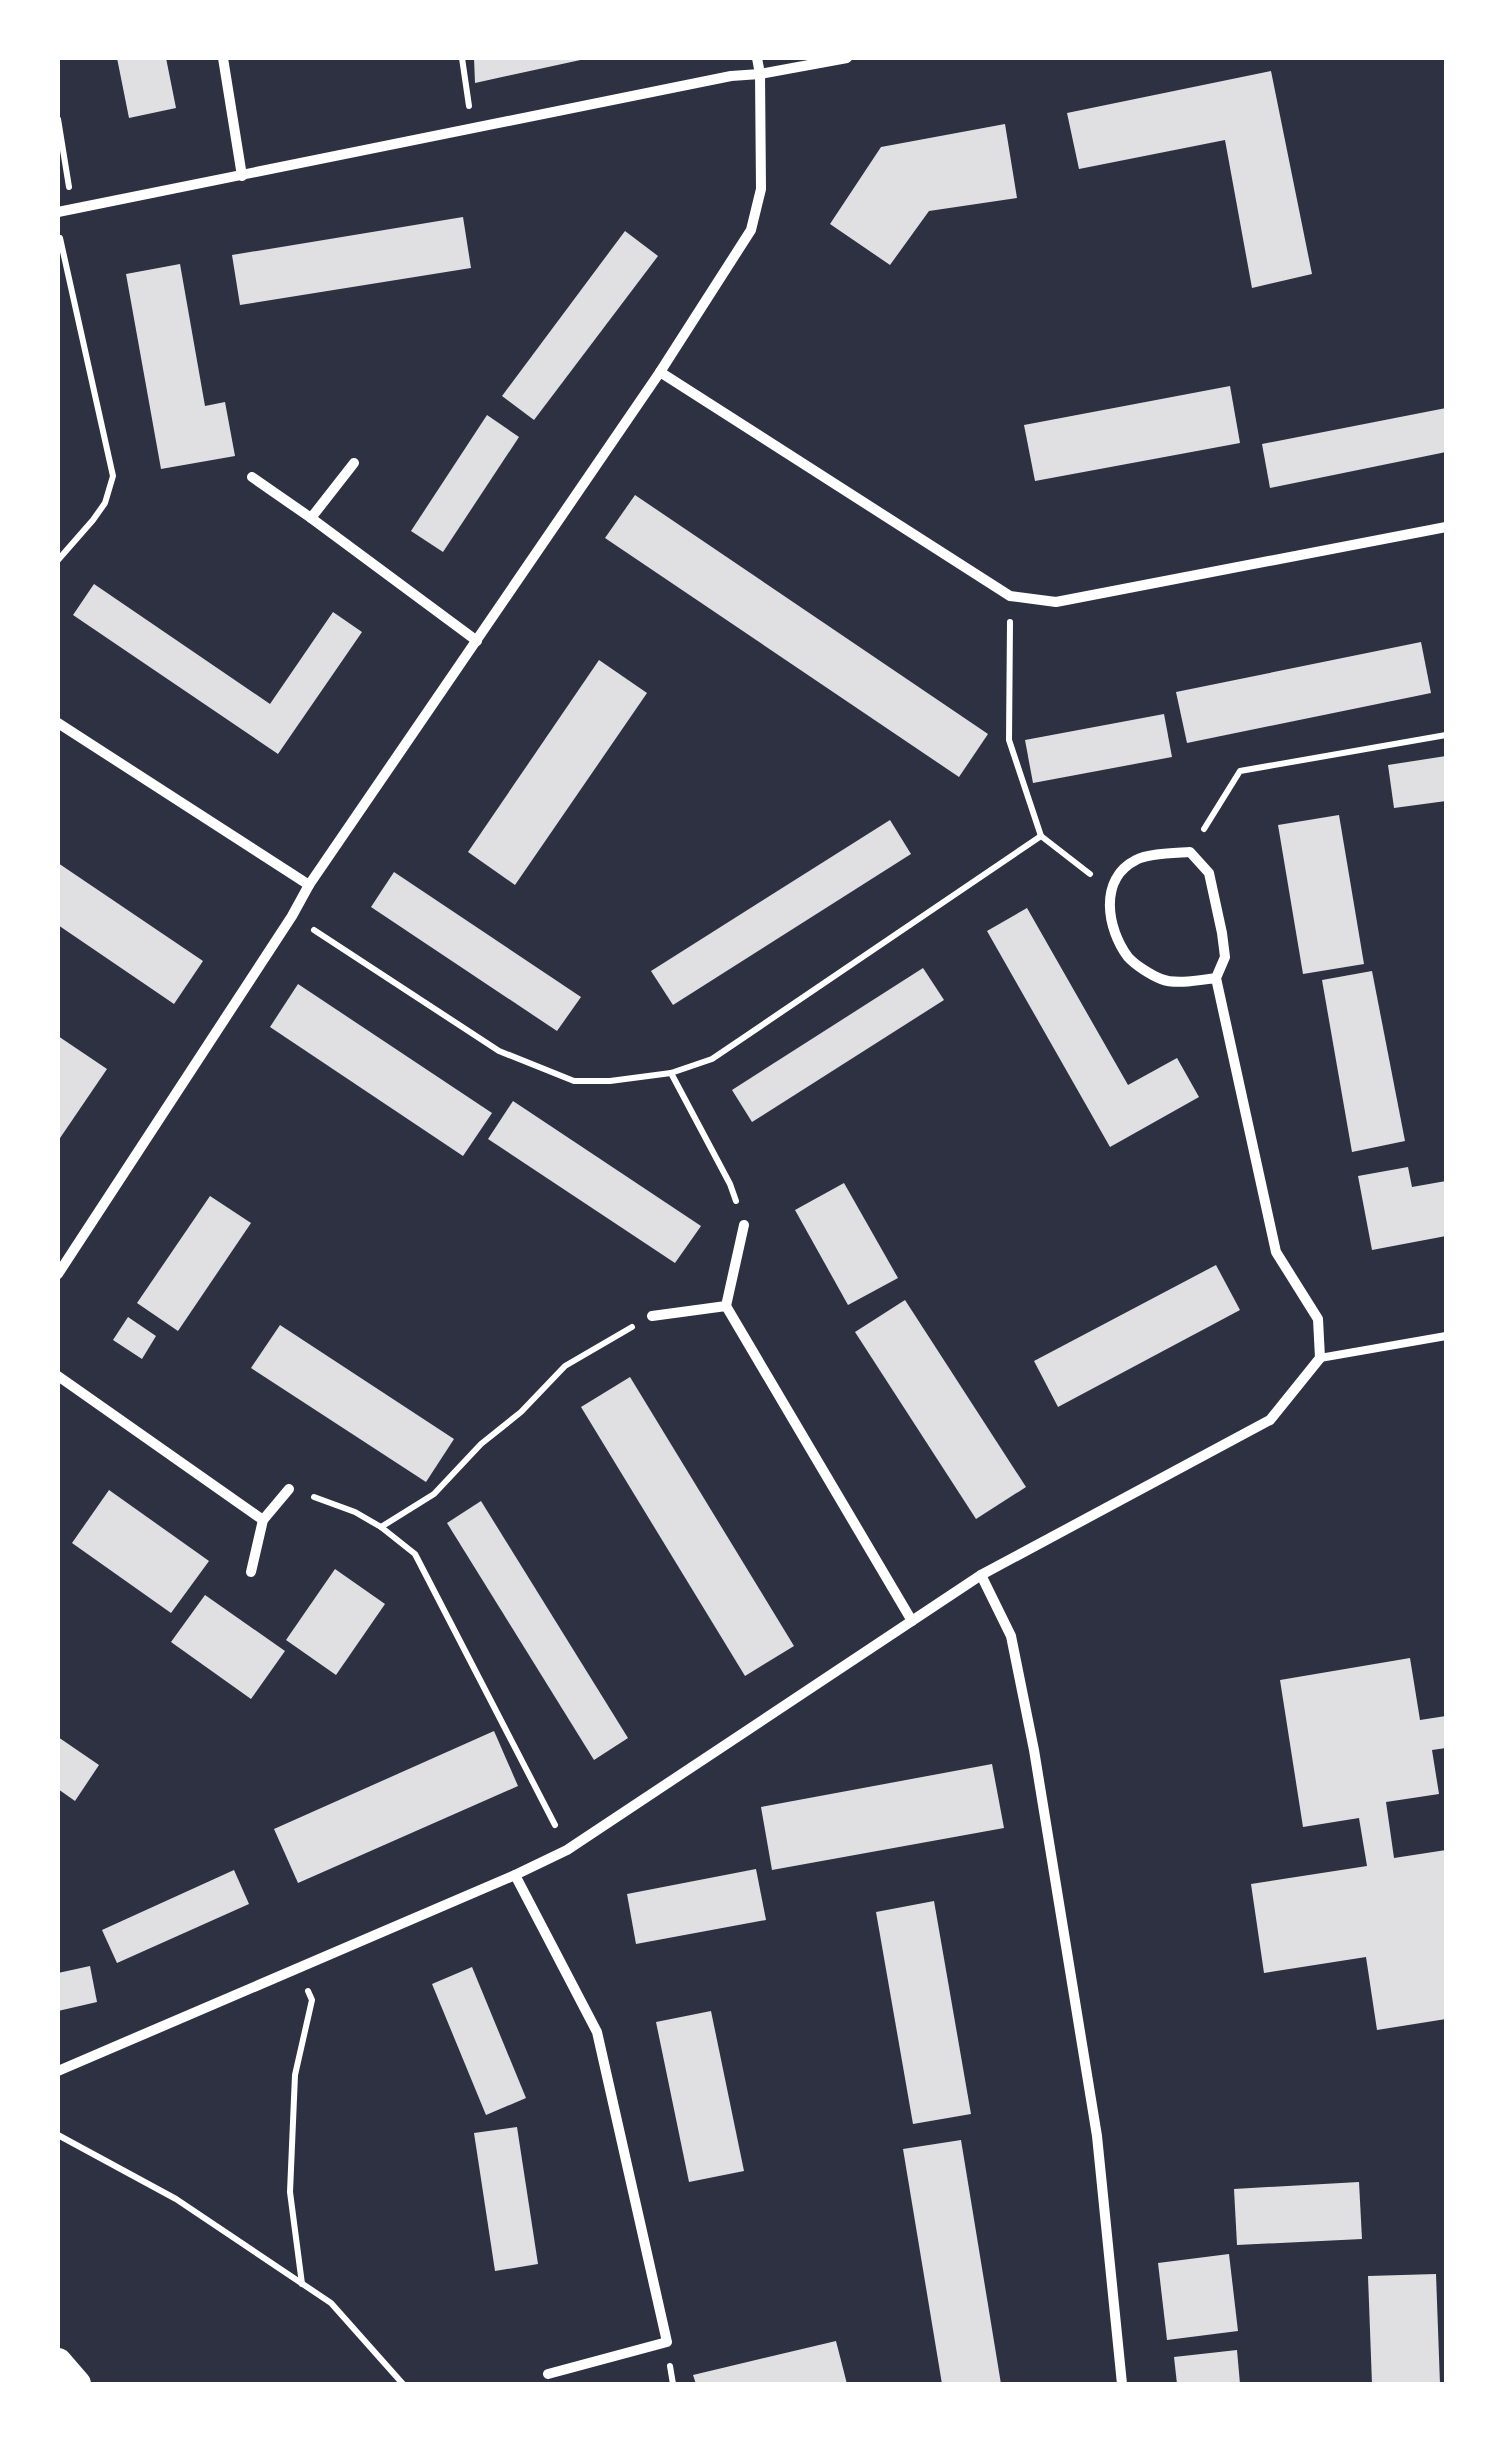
<svg xmlns="http://www.w3.org/2000/svg" width="1504" height="2442" font-family="Jost,sans-serif">
<style>
.building{fill:#e0e0e3}
.lines{fill:none;stroke-linecap:round;stroke-linejoin:round}
.path{stroke:#fff;stroke-width:6}
.service{stroke:#fff;stroke-width:8}
.minor{stroke:#fff;stroke-width:10}
.trunk{stroke:#fff;stroke-width:28}
</style>
<rect width="100%" height="100%" fill="#2d3142"/>
<g class="building">
<polygon points="117,58 166,58 176,108 129,118"/>
<polygon points="474,58 585,58 585,59 475,83"/>
<polygon points="1271,71 1312,274 1252,288 1225,140 1079,169 1067,113"/>
<polygon points="1005,124 1017,198 929,211 890,265 830,224 881,147"/>
<polygon points="463,217 471,268 240,305 232,255"/>
<polygon points="625,231 658,256 534,420 502,396"/>
<polygon points="180,264 205,406 225,402 235,456 161,469 126,274"/>
<polygon points="1230,386 1240,443 1035,481 1024,425"/>
<polygon points="1446,408 1446,452 1270,488 1262,444"/>
<polygon points="487,415 519,437 443,552 411,531"/>
<polygon points="635,495 988,734 959,777 605,538"/>
<polygon points="94,584 270,704 333,612 362,632 278,754 73,615"/>
<polygon points="1421,642 1431,693 1187,743 1176,692"/>
<polygon points="599,660 647,693 515,885 468,852"/>
<polygon points="1164,714 1172,757 1033,783 1025,740"/>
<polygon points="1446,756 1446,801 1394,808 1388,765"/>
<polygon points="1339,815 1364,964 1303,974 1278,825"/>
<polygon points="890,820 911,854 673,1005 651,971"/>
<polygon points="58,863 203,961 174,1004 58,925"/>
<polygon points="394,872 581,997 557,1031 371,907"/>
<polygon points="1027,908 1128,1085 1177,1058 1199,1097 1110,1147 987,931"/>
<polygon points="923,968 944,1000 752,1122 732,1090"/>
<polygon points="1372,971 1405,1141 1352,1152 1322,980"/>
<polygon points="298,984 492,1113 463,1156 270,1027"/>
<polygon points="58,1036 107,1069 58,1141"/>
<polygon points="513,1101 701,1226 675,1263 488,1139"/>
<polygon points="1408,1167 1412,1187 1446,1181 1446,1236 1372,1250 1358,1176"/>
<polygon points="844,1183 898,1278 848,1305 795,1210"/>
<polygon points="210,1196 251,1223 178,1331 137,1303"/>
<polygon points="1216,1265 1240,1310 1058,1407 1034,1361"/>
<polygon points="905,1300 1026,1487 976,1519 855,1332"/>
<polygon points="128,1317 156,1336 142,1359 113,1340"/>
<polygon points="280,1325 454,1439 426,1482 251,1368"/>
<polygon points="630,1377 794,1646 745,1676 581,1407"/>
<polygon points="109,1490 209,1561 171,1613 72,1543"/>
<polygon points="481,1501 628,1738 594,1760 447,1523"/>
<polygon points="335,1569 385,1604 336,1675 286,1640"/>
<polygon points="205,1595 285,1651 251,1699 171,1642"/>
<polygon points="1410,1658 1420,1720 1446,1716 1446,1748 1432,1750 1439,1794 1386,1802 1394,1858 1446,1850 1446,2019 1377,2030 1366,1957 1264,1973 1251,1884 1367,1866 1359,1818 1303,1827 1280,1680"/>
<polygon points="494,1731 518,1786 298,1883 274,1829"/>
<polygon points="58,1737 99,1765 75,1801 58,1789"/>
<polygon points="992,1764 1004,1828 772,1870 761,1807"/>
<polygon points="756,1869 766,1920 636,1944 627,1894"/>
<polygon points="234,1870 249,1904 117,1963 102,1930"/>
<polygon points="934,1901 971,2114 913,2124 876,1912"/>
<polygon points="90,1966 97,2002 58,2011 58,1973"/>
<polygon points="472,1967 526,2098 486,2115 432,1984"/>
<polygon points="711,2011 744,2171 689,2182 656,2022"/>
<polygon points="517,2127 538,2264 495,2271 474,2133"/>
<polygon points="961,2140 1001,2384 942,2384 903,2149"/>
<polygon points="1359,2182 1362,2239 1237,2245 1234,2189"/>
<polygon points="1229,2254 1238,2331 1167,2340 1158,2263"/>
<polygon points="1436,2274 1440,2384 1372,2384 1368,2276"/>
<polygon points="836,2341 847,2384 696,2384 693,2375"/>
<polygon points="1237,2350 1240,2384 1177,2384 1174,2357"/>
</g>
<g class="lines">
<g class="path">
<polyline points="462,58 469,106"/>
<polyline points="58,119 69,187"/>
<polyline points="58,560 93,520 105,503 113,476 60,238"/>
<polyline points="1010,622 1009,740 1041,836"/>
<polyline points="1204,829 1240,771 1446,735"/>
<polyline points="314,930 499,1051 574,1081 610,1081 671,1073 712,1059 1041,836 1090,874"/>
<polyline points="671,1073 730,1184 736,1201"/>
<polyline points="314,1497 355,1512 381,1527 415,1554 555,1825"/>
<polyline points="381,1527 434,1494 481,1444 521,1412 565,1366 632,1327"/>
<polyline points="58,2135 176,2199 331,2303 403,2384"/>
<polyline points="302,2284 290,2192 295,2075 312,2000 308,1991"/>
<polyline points="670,2366 673,2384"/>
</g>
<polyline class="service" points="1320,1358 1446,1336"/>
<g class="minor">
<polyline points="223,58 242,176"/>
<polyline points="58,212 731,76 760,74 847,58"/>
<polyline points="660,372 1010,596 1056,602 1446,527"/>
<polyline points="252,477 311,518 477,641"/>
<polyline points="311,518 354,463"/>
<polyline points="58,723 309,885"/>
<polyline points="58,1274 292,916 309,885 660,372 751,230 761,189 760,74 757,58"/>
<polyline points="726,1306 912,1621"/>
<polyline points="652,1316 726,1306 744,1225"/>
<polyline points="58,1376 263,1520"/>
<polyline points="251,1572 263,1520 289,1489"/>
<polyline points="515,1875 597,2032 667,2342 548,2374"/>
<polyline points="58,2071 515,1875 567,1850 981,1575"/>
<path d="M1122,2384L1097,2136L1034,1750L1011,1636L981,1575L1270,1420L1320,1358L1318,1319L1276,1252L1216,978C1200,980 1176,985 1161,979C1151,975 1135,965 1128,957C1107,929 1098,879 1136,860C1148,853 1176,853 1190,852L1209,873L1222,933L1225,957L1216,978"/>
</g>
<polyline class="trunk" points="58,2362 77,2384"/>
</g>
<rect width="1504" height="2442" fill="none" stroke="#ffffff" stroke-width="120"/>
</svg>
